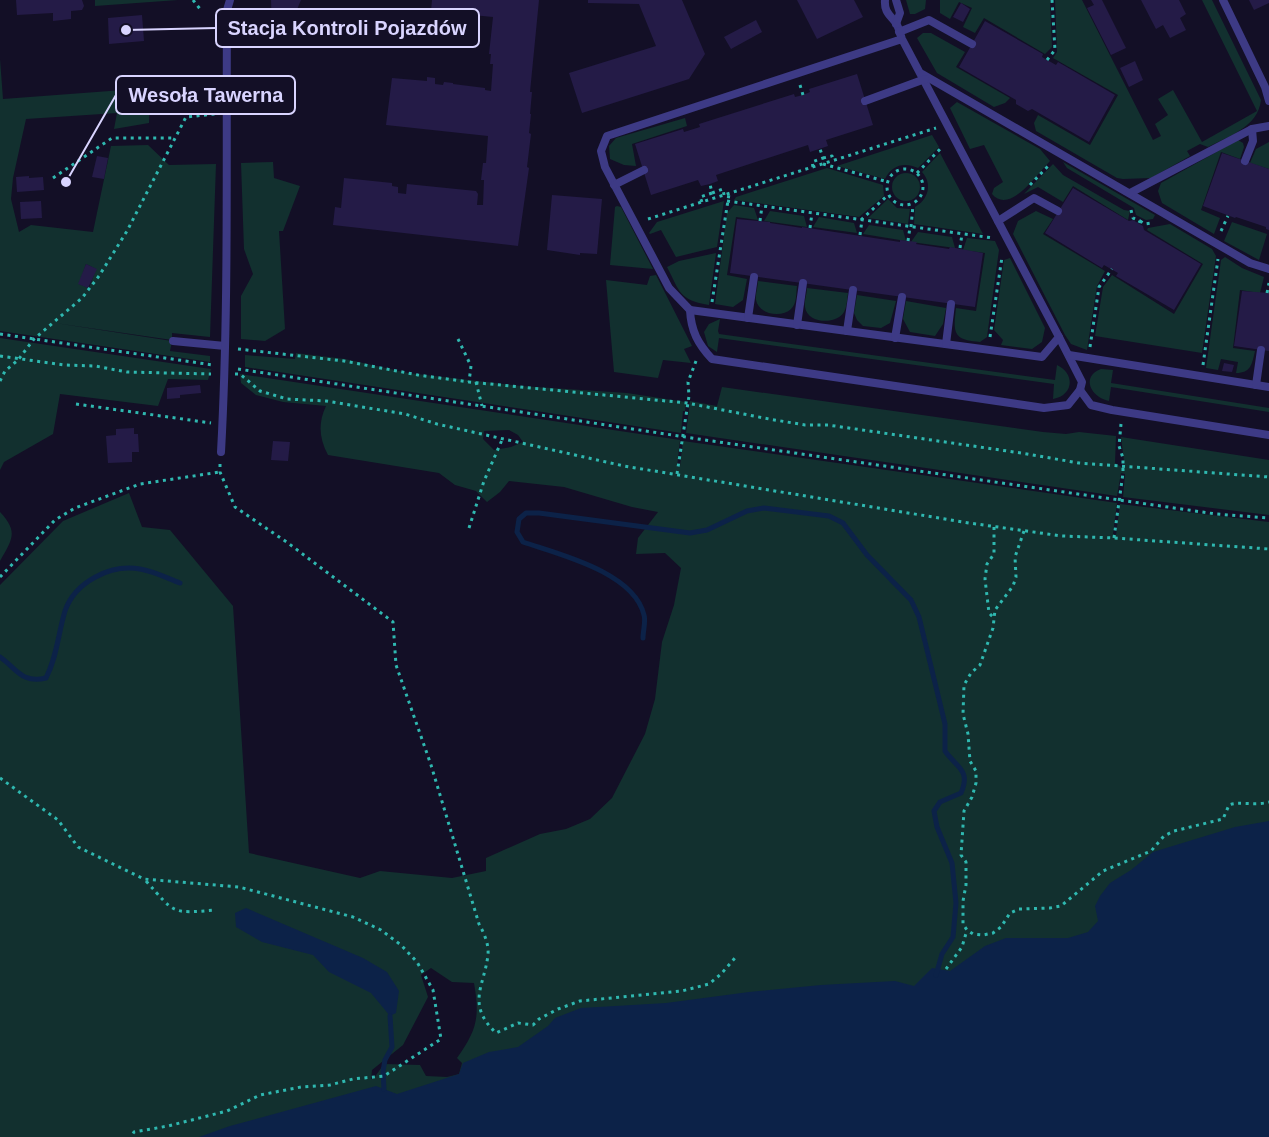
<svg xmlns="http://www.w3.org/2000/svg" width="1269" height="1137" font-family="Helvetica,sans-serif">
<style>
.green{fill:#12302f;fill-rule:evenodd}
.water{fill:#0c2248}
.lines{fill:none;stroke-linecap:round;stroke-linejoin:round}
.stream{stroke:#0c2248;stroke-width:5}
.building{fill:#241b47}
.path{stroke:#2fb8b0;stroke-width:3;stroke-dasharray:3 4.5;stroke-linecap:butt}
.service{stroke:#3d3a85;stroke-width:8}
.leader{fill:none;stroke:#d9d4ff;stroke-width:2}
.callout-dot{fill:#d9d4ff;stroke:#130f26;stroke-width:2}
.callout{fill:#130f26;stroke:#d9d4ff;stroke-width:2}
.callout-label{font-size:20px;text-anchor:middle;font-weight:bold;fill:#d9d4ff}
</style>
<rect width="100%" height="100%" fill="#130f26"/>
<g class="green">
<polygon points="95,0 178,0 95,6"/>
<polygon points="906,0 926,0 925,9 915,14 910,14"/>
<polygon points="940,0 1050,0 1052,47 1045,54 984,18 975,33 963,27 972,8 959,2 950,19 940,13"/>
<path d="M1055,0H1082L1153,140L1161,136L1155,124L1168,115L1158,99L1173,90L1202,142L1257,111L1202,0H1212L1261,100C1258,127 1229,136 1208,147L1200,144L1187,151L1190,156L1151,178L1123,179L1117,178L1036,131L1034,123L1038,115L1090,145L1118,95L1053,58L1057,52Z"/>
<polygon points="923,33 931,33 965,52 956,67 1010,98 1005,103 994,107 937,73 917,38"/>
<path d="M0,59L3,99L150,88L149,123L114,129L117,113L26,119L13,178L11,199L19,232L31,225L93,232L111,146L148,145L169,165L216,164L210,337L172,333V340L55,323L172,341L170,351L210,356V362L0,331ZM86,264L96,269L89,288L79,284Z"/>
<path d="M957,102L1040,149L1050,161C1037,174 1010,215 992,194L994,188L1003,182L984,145L970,149L950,108Z"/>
<polygon points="685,118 687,126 632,144 636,166 624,165 610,159 609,146 616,138"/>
<path d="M932,135L939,147L918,168C904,162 892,165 885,179L837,166Z"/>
<polygon points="1238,140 1243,143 1244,147 1240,159 1221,152 1201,210 1220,218 1214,234 1162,203 1158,191 1161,183"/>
<polygon points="1269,142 1269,169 1250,163 1256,149"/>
<path d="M940,153L983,234L914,224L915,207C928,200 933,184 922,172Z"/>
<polygon points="273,162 274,178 300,186 283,231 279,231 285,329 265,341 241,339 241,296 253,274 244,249 241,163"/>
<polygon points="1063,162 1155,215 1153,219 1146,220 1136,215 1134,208 1067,168"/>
<polygon points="1053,164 1063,175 1124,210 1130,211 1128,220 1073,186 1063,202 1038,187 1024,194"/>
<polygon points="827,168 883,185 884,196 859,217 734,200 736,197"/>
<circle cx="906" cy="187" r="14"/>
<polygon points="888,199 897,208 910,209 908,224 868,218"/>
<polygon points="724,201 717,247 676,257 661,230 650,234 649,233 657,222"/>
<polygon points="734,205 754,208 758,220 736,217 727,275 747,279 743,300 733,307 715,304 727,213"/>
<polygon points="617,206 621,207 653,269 610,265 615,207"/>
<polygon points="770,211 804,216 807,227 764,221"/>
<polygon points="1036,211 1053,219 1043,234 1105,271 1097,286 1087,350 1071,344 1065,335 1013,234 1018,221"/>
<polygon points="819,217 854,223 857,233 813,227"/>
<polygon points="1232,222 1267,234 1259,260 1224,241"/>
<polygon points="1170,224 1212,249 1216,256 1202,353 1095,336 1103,287 1112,275 1174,314 1203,264 1147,230 1148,228"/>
<polygon points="869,225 903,230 906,241 863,234"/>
<polygon points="918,232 952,237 955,248 911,242"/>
<path d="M967,238L995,241L999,250L987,337L980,342C953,340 953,333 956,308L976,311L985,253L963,250Z"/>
<path d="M716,253L709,305C679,300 680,292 667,267L679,261Z"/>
<path d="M1225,257L1242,268L1264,277L1260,293L1240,290L1233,348L1255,351C1252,364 1251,373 1236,373L1238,362L1221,359L1218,370L1206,368L1221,260Z"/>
<polygon points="1010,258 1045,328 1042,342 1032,349 1001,345 1003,340 994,330 1004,260"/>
<polygon points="656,275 692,346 684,349 691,363 663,360 658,378 614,372 606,280 647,285 650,276"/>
<path d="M758,281L797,286C796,293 797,304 791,309C782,318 759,315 756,300C755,295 758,287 758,281Z"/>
<path d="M807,288L848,293C847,299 847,307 844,312C837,325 807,324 805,307C804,301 807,294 807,288Z"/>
<polygon points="857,295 896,301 890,323 881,328 863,326 857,320 854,313"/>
<polygon points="906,301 946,308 943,324 935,336 910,332 903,319"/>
<path d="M720,319L718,331L719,334L1055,380L1057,365C1076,374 1073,396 1053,399L1054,384L719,338L717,352L708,346L704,332L709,324Z"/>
<polygon points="0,338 204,368 211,369 208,380 168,379 158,406 60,394 53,434 4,462 0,470"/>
<polygon points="296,353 345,359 408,373 521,386 627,393 686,402 685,411 683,411 681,433 245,367 245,355 295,359"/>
<path d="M1101,369L1113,370L1111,383L1269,408V412L1111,387L1109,401C1090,397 1081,376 1101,369Z"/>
<path d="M240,374L680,440L677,467L680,466L683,441L1117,503L1113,534L1116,535L1120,504L1269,522V867L1119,947L400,1137H0V585L63,521L129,493L142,527L170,530L233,606L249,853L360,878L380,871L452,878L486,871V858L540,834L566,829L590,819L612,798L645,734L655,699L662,642L674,605L681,568L665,553L636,554L638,538L658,512L632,507L564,487L509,481L500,492L487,502L476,491L455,485L439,473L328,455C319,438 318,423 326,406L283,402L256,395L241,383ZM509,430L518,435L523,442L511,447L494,450L483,439L484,431ZM431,968L452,982L474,983C480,1017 477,1030 457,1058L462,1063L459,1074L447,1077L426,1076L420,1065L384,1064L374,1078L371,1079L372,1070L403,1045L428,997L421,975Z"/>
<polygon points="722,387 1043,432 1066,434 1079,432 1116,436 1115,463 1125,469 1121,437 1269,460 1269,515 1123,497 1125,474 1121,473 1117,496 686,433 690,401 717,406"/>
<path d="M0,512C19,532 12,540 0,561Z"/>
</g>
<g class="water">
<polygon points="1269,821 1269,1137 199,1137 230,1126 376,1086 397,1094 459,1074 463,1063 489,1052 518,1047 548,1026 555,1018 581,1008 666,1003 749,992 821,985 895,981 914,986 932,968 950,971 985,946 1006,938 1068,938 1088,932 1098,921 1095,906 1100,896 1110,883 1131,870 1153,852 1235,827"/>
<polygon points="246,908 363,958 387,972 399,991 396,1013 390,1016 371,993 329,972 313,955 262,942 236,927 235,913"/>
</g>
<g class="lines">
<g class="stream">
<path d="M643,638C643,631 646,621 644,615C634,572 558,554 523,542L517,532L519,519L526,513H539L690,533L707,530L747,511L764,508L829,516L843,523L867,555L911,600L919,617L945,724V751C957,768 971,770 961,793L940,802L934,811L937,827L952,863L956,903L953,937L942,954L936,975"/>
<path d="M0,657C17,669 22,684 46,678C57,657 58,634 65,611C75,582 110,564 140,569C153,571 167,578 180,583"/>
<polyline points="384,1089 383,1071 385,1060 392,1047 390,1016"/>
</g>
</g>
<g class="building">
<polygon points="16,0 82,0 84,6 82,10 71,11 71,19 53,21 53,13 17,15"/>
<polygon points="271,0 301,0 288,31 272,30"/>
<polygon points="432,0 539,0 530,92 532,92 530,114 531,114 529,133 531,134 527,167 529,168 518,246 333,225 335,207 341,208 344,178 392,183 392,186 398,187 398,193 406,194 407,184 476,191 478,194 477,205 483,205 484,180 481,180 483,163 486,163 488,136 386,125 392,78 427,81 427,77 435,78 435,84 443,85 444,82 453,83 453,84 485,88 485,90 491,91 493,64 490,64 491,54 489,54 493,17 431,11"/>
<polygon points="588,0 682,0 705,54 689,79 582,113 569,73 656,46 639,4 588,3"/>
<polygon points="797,0 854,0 863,17 817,39"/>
<polygon points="1091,0 1102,0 1126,48 1111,55 1087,8 1094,5"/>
<polygon points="1141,0 1179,0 1186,14 1180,18 1186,30 1170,38 1163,25 1156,29"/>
<polygon points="1249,0 1269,0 1269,3 1254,10"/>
<polygon points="961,3 970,9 963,22 953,17"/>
<polygon points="142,15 144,41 109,44 108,18"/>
<polygon points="756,20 762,32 731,49 724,37"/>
<polygon points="985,21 1043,54 1042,57 1056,65 1058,62 1115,95 1089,142 1032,109 1028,111 1016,104 1016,100 959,67"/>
<polygon points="1135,61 1143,80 1129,87 1120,68"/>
<polygon points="857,74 873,125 826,140 828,146 810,152 808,145 716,175 718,181 710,184 701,186 698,180 651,195 635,144 683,129 684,132 700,127 699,124 794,94 795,97 803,95 810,92 809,89"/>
<polygon points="1222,153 1269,169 1269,230 1266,229 1266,227 1236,217 1235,218 1203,206"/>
<polygon points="97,156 108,158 104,179 92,177"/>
<polygon points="29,176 29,178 43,177 44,190 17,192 16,177"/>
<polygon points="1073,188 1129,221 1133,220 1143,226 1144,230 1201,264 1174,310 1116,276 1118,273 1104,265 1102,268 1045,233"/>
<polygon points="552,195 602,199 597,254 580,253 580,255 547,250"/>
<polygon points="41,201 42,218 21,219 20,202"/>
<polygon points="737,219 770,222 770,223 802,228 802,227 900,242 900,240 917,242 916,244 949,249 950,247 983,253 975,307 730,273"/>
<polygon points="86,264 97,269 88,288 78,284"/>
<polygon points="1242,291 1269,293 1269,351 1234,346"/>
<polygon points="1224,363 1234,365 1232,372 1222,371"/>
<polygon points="200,385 201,393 180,395 180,398 167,399 167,388"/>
<polygon points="134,428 134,434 138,434 139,452 132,452 132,462 108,463 106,436 116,435 116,429"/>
<polygon points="273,441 290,442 288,461 271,460"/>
</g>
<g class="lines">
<g class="path">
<polyline points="193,0 200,9"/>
<polyline points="1047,60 1055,50 1052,0"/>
<polyline points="800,85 803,95"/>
<polyline points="823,158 832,156 834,160"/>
<polyline points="823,164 888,182"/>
<polyline points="813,167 812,162 823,158 820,149"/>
<circle cx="905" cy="187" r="18"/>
<polyline points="917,173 943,146"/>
<polyline points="53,178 112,138 175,138"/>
<polyline points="1030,185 1050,164"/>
<polyline points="712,193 723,189 724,195"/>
<polyline points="727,201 993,238"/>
<polyline points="702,202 700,197 712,193 710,184"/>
<polyline points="1131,210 1133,218 1140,221 1139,223"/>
<polyline points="648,219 936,128"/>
<polyline points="861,220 888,195"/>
<polyline points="760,221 762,206"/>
<polyline points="1140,221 1145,224 1152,223"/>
<polyline points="911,227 913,205"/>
<polyline points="810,228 812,213"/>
<polyline points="1221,231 1228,216"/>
<polyline points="860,235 862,220"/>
<polyline points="908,241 910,227"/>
<polyline points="960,248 962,234"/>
<polyline points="1267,293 1269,283"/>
<polyline points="712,302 729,194"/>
<polyline points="0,334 213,365"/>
<polyline points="990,337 1002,257"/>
<polyline points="458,339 471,366 469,382"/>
<polyline points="1090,347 1099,287 1112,269"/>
<polyline points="238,349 344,361 418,375 469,382 687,403 769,419 805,425 828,425 1021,453 1079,463 1269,477"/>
<polyline points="0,356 64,365 95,366 127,372 211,374"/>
<polyline points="1203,365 1218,259"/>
<polyline points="238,369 705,440 1216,514 1269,518"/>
<polyline points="235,374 240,374 260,391 287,399 326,401 405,414 437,424 624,466 969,523 1062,536 1114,538 1269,549"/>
<polyline points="0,381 5,371 18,360 34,339 82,298 99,276 127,231 186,117 215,114"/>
<polyline points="476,382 482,406"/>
<polyline points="76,404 211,423"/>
<path d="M220,464V472L235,507L288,543L393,622L396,665L431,765L479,924C484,933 489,944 488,955C484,987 466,1004 496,1033L518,1023L533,1025L539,1019L558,1009L580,1001L682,991L709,984L721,974L735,958"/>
<polyline points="677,474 689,396 688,382 696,361"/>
<polyline points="994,527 994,554 987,564 985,579 989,613 994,618"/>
<polyline points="469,528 484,481 502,440"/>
<path d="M1024,531L1015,557L1016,577L1013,586L995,610L993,628L980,665L971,673L964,685L963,714L968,734L970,761L976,771V783L972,797L964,811L961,855L966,862V885L963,901V924L967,930L973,934L983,935L993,933L1001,927L1010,913L1019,909L1050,908L1061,906L1103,871L1151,851L1164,836L1174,831L1223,819L1229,805C1237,801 1256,806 1269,802"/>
<polyline points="1114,538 1123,473 1123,458 1119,446 1121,424"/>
<polyline points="0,577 55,520 75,508 140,484 220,472"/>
<polyline points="0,778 58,820 78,847 144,879 239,887 353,917 381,930 401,945 417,962 433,990 441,1039 384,1076 353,1079 330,1085 301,1087 260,1095 227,1111 168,1126 134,1132 131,1137"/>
<path d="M146,881C175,913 170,914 215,910"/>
<polyline points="946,969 962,947 967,930"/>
</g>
<g class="service">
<path d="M885,0C884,12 890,15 896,23C899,28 900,34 902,39L1059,337L1042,357L690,310L669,288L605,167L601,151L607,136L902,39"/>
<polyline points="896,0 900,13 896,24"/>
<polyline points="1223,0 1265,87 1269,101"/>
<polyline points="899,32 929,20 972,44"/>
<polyline points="922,74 1250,263 1269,269"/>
<polyline points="865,101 925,79"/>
<polyline points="1245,161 1253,141 1252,129"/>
<polyline points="614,185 644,170"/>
<polyline points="1130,193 1252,129 1269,126"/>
<polyline points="998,221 1034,198 1058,211"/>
<path d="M690,310C691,331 698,344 712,359L1044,408L1068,405L1080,390L1082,382L1059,337"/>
<polyline points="748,318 754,277"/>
<polyline points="797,325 803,283"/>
<polyline points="847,331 853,290"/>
<polyline points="895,338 902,297"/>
<polyline points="173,341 225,346"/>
<polyline points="946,344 951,304"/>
<polyline points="1069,355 1269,387"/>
<polyline points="1256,385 1261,350"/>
<polyline points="1080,390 1091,405 1112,410 1269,435"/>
<path d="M221,452C229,305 226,157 227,10L230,0"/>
</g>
</g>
<path class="leader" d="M126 30L216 28M66 182L116 95"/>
<g class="callout-dot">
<circle cx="126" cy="30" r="6"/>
<circle cx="66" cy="182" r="6"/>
</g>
<g class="callout">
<rect x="216" y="9" width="263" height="38" rx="6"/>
<rect x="116" y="76" width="179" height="38" rx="6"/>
</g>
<g class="callout-label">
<text x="347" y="35">Stacja Kontroli Pojazdów</text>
<text x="206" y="102">Wesoła Tawerna</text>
</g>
</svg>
